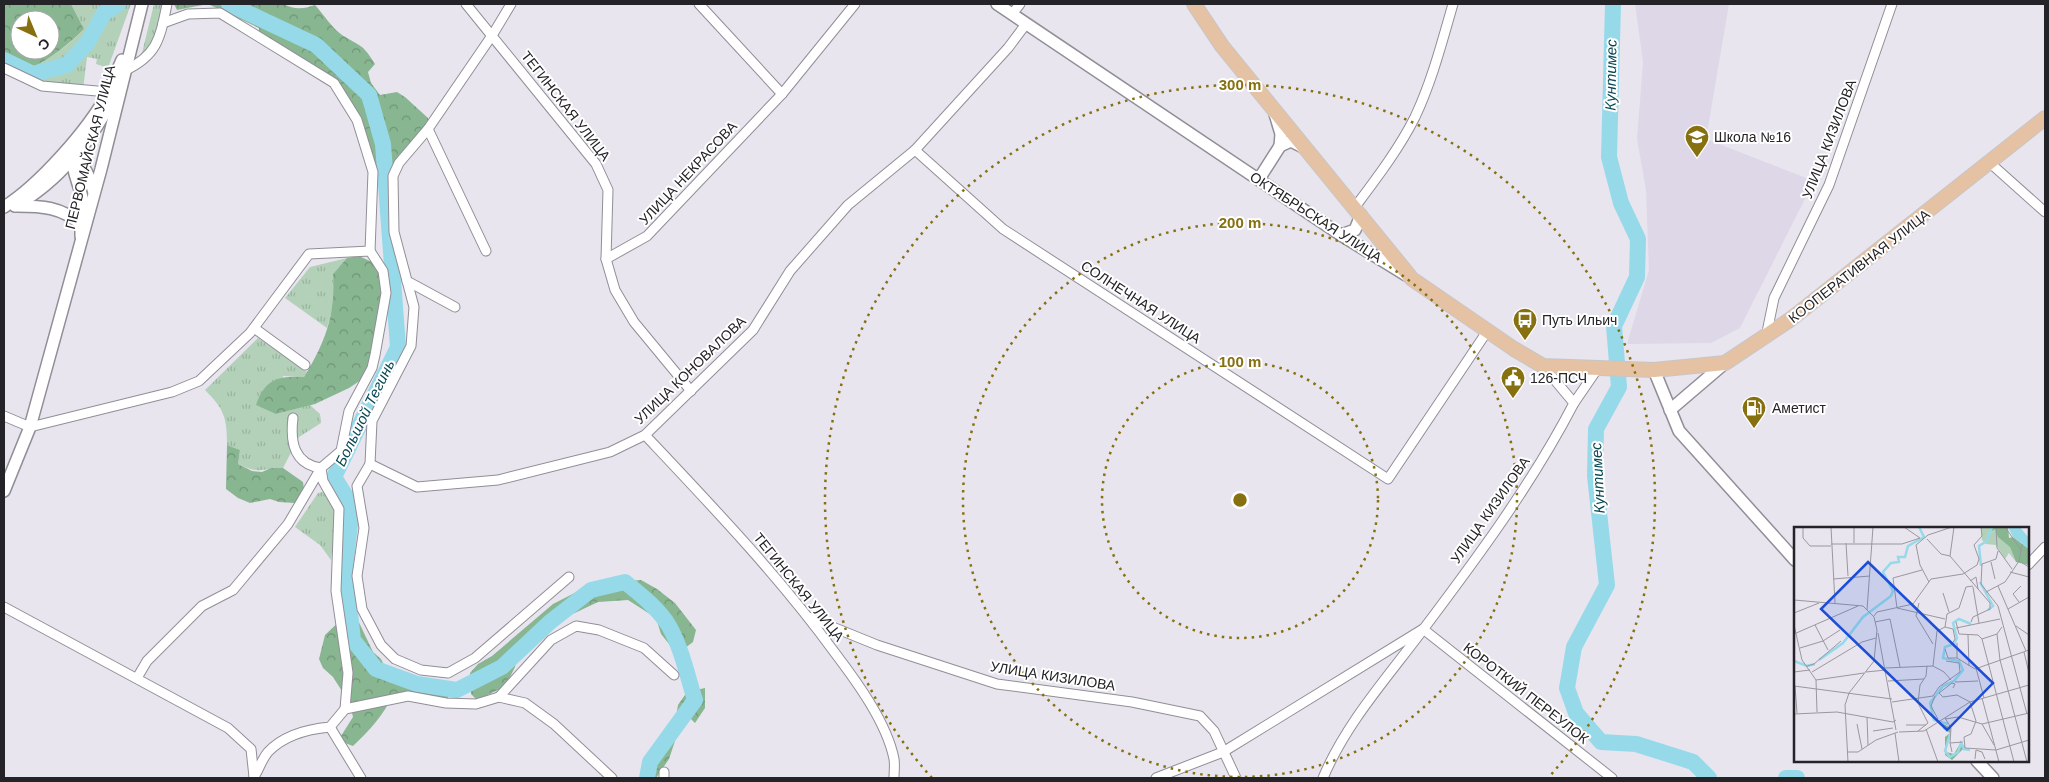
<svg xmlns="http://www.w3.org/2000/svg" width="2049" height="782" font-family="Arial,sans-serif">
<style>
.built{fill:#ddd7e8}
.grass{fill:url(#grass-tufts)}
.forest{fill:url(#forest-crowns);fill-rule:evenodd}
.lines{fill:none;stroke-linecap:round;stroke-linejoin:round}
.river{stroke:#96daea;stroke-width:16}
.minor-casing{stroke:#918e97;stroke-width:11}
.tertiary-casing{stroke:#918e97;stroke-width:14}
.primary-casing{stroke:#c6c6c7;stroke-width:16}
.minor{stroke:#fff;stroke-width:9}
.tertiary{stroke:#fff;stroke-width:11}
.primary{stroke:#e6c2a4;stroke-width:14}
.ring{fill:none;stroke:#86700f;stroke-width:2.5;stroke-dasharray:2.5 5}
.labels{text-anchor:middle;stroke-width:4;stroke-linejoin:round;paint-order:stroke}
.street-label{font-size:14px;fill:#242327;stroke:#fff}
.poi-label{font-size:14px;fill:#242327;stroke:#fff;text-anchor:start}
.water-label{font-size:15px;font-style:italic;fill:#084753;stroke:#fff}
.inset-river{fill:none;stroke:#96daea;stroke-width:2.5}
.inset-road{fill:none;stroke:#9a979f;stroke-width:1}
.view{fill:#1d4ed8;fill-opacity:0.15;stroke:#1d4ed8;stroke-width:2.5}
.inset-edge{fill:none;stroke:#242327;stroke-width:2.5}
.centre{fill:#86700f;stroke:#fff;stroke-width:2.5}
.ring-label{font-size:15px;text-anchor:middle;font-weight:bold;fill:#86700f;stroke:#fff;stroke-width:4;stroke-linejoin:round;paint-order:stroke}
</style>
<defs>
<pattern id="grass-tufts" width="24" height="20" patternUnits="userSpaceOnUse" patternTransform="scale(1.25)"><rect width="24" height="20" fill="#b3d1b8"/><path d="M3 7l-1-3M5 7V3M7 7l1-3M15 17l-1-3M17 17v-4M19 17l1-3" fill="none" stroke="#9ab39e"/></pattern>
<pattern id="forest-crowns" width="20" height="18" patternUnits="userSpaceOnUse" patternTransform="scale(1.25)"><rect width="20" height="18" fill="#88b691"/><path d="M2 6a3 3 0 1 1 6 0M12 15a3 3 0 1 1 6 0" fill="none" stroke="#6f9476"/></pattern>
</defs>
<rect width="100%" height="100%" fill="#e8e5ef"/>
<polygon class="built" points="1635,4 1729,4 1706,139 1814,181 1740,328 1711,343 1627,344 1649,270 1646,190 1637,139 1643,62"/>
<g class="grass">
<path d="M71,4H131L108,68L96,64L97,59L87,57L83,90L42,86L16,75C42,64 64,50 84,29Z"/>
<path d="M154,4H163C160,19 159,46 142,53Z"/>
<polygon points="347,258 333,274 335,299 327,328 285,298 310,267"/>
<path d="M258,338L307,372L304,377L283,376L276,414L310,405L320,414L321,423L299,437L283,468C260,468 262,475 238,464L240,450L227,445C227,417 224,409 205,390Z"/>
<path d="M323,492C342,507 333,539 331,560L320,545L295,527L318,493Z"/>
</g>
<g class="forest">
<path d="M4,4H71L84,29C64,49 43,64 16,75L4,68ZM20,20H50V50H20Z"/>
<path d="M174,4H284C294,10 304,9 315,5C323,14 332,28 342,35C361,47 362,43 375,64L368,72L371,83L380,95L397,92L405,97L428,118V129L393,176L373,172L358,120L334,83L259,37V28L208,4L177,10Z"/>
<path d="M359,256L374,263L383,282L370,367L361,380L349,388L315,404L276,414L256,405C265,379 278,376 304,377C325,343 336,314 333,274L347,258Z"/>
<polygon points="227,445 240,450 238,464 252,471 262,472 271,468 283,468 303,482 304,489 295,503 279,502 270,499 250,503 238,498 226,489"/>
<polygon points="622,578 630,581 641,580 657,589 675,603 696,630 693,642 685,648 673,649 661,634 656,618 628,600 598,602 562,619 551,617 530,631 520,645 515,667 510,677 500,689 477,700 471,694 470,673 478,664 492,656 553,604 598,581"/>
<path d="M355,614L373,652L381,659L384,665L409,677L442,682L454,687L447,699L412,693L393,694C384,715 369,731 353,746L345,743L341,736L353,717L350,705L340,688L333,677L323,668L319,659L325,635L345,616Z"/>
<polygon points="705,688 705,708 695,723 690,718 680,726 669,759 656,778 641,778 674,728 678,705 687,692"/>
</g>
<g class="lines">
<g class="river">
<path d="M229,4L316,45L369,95L383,144L398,347L334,477L352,506L345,569L353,640L376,669L417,684L457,690L502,667L550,622L591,590L625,582C641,595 659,609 669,626C682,649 687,675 695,700L650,762L647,778"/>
<polyline points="1613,4 1609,157 1621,203 1638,239 1637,277 1614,326 1619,387 1596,429 1595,476 1607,585 1574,647 1567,688 1576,713 1601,742 1636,744 1693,762 1709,778"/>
<polyline points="4,60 33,74 67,65 88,42 104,13 118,4"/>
<polyline points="1786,778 1797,778"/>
</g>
<defs>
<g id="minor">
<polyline points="466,4 596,164 608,190 606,259 615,290 634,322 691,391"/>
<polyline points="511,4 493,34 428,129 399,163 393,176 394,232 414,307 411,346 372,421 370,464 357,486 364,528 357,576 362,609 381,645 395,659 421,670 448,673 475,658 569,577"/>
<polyline points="699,4 782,94"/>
<polyline points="1012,14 1020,4"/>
<polyline points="163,23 188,14 220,13 334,83 357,120 373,172 370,251"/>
<polyline points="4,68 42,86 108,92"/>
<path d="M124,71C158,55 160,38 167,4"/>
<polyline points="428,129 486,251"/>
<polyline points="915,150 1003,229 1388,479 1488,330"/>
<polyline points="1989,162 2045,212"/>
<path d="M1355,207C1376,179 1399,149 1415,117C1432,81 1442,42 1453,4"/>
<polyline points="606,259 647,236 782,94 855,4"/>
<polyline points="407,281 455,307"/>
<polyline points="254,328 305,365"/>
<polyline points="1766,337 1774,298 1829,185 1892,4"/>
<polyline points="1574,403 1598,368"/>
<path d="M4,416L30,427L172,392L199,381L250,333L309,254L370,251L383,271L386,293L375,355L372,368L349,411L341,451L321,468C294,464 290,442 293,418"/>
<path d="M645,435C711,505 778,575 835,653C857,682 887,723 894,759C895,765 894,772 894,778"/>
<polyline points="370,464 417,487 498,480 610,452 645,435 753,330 790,271 848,205 915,150 1008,48 1026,24"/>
<polyline points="2028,565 2045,547"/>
<polyline points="4,607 228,728 251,749 254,777"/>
<polyline points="808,617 877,645 997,684 1132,702 1200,716 1214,731 1236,778"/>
<polyline points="137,678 147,661 202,606 233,590 288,524 321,468 323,481 339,509 336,591 348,673 345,709"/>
<polyline points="499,697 551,640 576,626 599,630 644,648 674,675"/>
<polyline points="345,709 408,696 446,703 476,704 499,697 525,703 554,724 612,778"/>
<polyline points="330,727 361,778"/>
<polyline points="664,772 664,778"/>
<path d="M254,777C259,769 262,759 268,752C284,735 308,729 330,727L345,709"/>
<polyline points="1156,778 1223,752 1423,629 1612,778"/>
<path d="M1323,778C1346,723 1387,678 1422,631C1477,558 1532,484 1574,403L1543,366"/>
</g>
<g id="tertiary">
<polyline points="997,4 1341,235 1406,275"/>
<polyline points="1275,114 1281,134 1280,146"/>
<path d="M72,154C71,176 87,195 83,218"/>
<path d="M69,157H75C85,166 91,180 94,193"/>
<polyline points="1259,179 1280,146 1291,141 1303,147"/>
<path d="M15,206C58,182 93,139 114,96"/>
<path d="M17,206C42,206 61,207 81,224V236"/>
<path d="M4,207C39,185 88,130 108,93C113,82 117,71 122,60"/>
<polyline points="1341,235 1355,230 1361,215"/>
<polyline points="1654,370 1679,431 1795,560"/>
<polyline points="1670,410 1725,363"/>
<polyline points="4,491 30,427 101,169 142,4"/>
<polyline points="1977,761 1993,778"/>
</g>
<polyline id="primary" points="1194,4 1222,46 1412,279 1514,349 1543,366 1654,370 1725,363 1791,319 2045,118"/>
</defs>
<use href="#minor" class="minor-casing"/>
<use href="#tertiary" class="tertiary-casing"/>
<use href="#primary" class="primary-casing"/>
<use href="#minor" class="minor"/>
<use href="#tertiary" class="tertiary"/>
<use href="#primary" class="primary"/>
</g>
<g class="ring">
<circle cx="1240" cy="500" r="138"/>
<circle cx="1240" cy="500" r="277"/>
<path d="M932 778A415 415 0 1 1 1548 778"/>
</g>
<defs>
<symbol id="school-pin" viewBox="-11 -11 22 30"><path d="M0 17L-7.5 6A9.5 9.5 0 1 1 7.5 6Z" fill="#86700f" stroke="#fff"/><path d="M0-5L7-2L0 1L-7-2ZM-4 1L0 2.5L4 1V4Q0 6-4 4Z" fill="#fff"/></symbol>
<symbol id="bus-pin" viewBox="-11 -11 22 30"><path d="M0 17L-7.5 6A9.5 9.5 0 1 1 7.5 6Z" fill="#86700f" stroke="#fff"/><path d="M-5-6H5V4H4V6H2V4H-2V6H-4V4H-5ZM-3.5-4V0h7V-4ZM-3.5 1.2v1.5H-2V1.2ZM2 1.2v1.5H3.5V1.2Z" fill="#fff"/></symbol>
<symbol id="civic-pin" viewBox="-11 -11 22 30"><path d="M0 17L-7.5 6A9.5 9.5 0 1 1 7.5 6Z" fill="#86700f" stroke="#fff"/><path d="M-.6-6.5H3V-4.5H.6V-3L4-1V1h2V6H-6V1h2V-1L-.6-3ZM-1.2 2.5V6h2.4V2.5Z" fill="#fff"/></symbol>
<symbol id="fuel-pin" viewBox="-11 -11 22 30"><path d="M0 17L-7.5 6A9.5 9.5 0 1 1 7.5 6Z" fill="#86700f" stroke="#fff"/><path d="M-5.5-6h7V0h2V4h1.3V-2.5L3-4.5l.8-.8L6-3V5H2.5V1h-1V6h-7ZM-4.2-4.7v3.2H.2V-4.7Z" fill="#fff"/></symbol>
</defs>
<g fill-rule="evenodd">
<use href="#school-pin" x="1683" y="123" width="28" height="38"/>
<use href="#bus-pin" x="1511" y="306" width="28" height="38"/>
<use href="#civic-pin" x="1499" y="364" width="28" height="38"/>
<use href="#fuel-pin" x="1740" y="394" width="28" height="38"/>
</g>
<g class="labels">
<g class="street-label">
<text transform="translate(566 106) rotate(52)" y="5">ТЕГИНСКАЯ УЛИЦА</text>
<text transform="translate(1829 139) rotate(-69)" y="5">УЛИЦА КИЗИЛОВА</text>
<text transform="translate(90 147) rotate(-76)" y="5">ПЕРВОМАЙСКАЯ УЛИЦА</text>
<text transform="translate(688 173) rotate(-47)" y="5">УЛИЦА НЕКРАСОВА</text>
<text transform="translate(1316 217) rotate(33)" y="5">ОКТЯБРЬСКАЯ УЛИЦА</text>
<text transform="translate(1859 266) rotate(-38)" y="5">КООПЕРАТИВНАЯ УЛИЦА</text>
<text transform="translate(1141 302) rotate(33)" y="5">СОЛНЕЧНАЯ УЛИЦА</text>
<text transform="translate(690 370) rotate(-44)" y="5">УЛИЦА КОНОВАЛОВА</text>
<text transform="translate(1490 510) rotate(-55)" y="5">УЛИЦА КИЗИЛОВА</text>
<text transform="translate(799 587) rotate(51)" y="5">ТЕГИНСКАЯ УЛИЦА</text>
<text transform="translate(1053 676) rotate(9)" y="5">УЛИЦА КИЗИЛОВА</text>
<text transform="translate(1526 693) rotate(38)" y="5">КОРОТКИЙ ПЕРЕУЛОК</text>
</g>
<g class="poi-label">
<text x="1714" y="142">Школа №16</text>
<text x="1542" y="325">Путь Ильич</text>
<text x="1530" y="383">126-ПСЧ</text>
<text x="1772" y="413">Аметист</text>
</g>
<g class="water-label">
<text transform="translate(1611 75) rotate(-89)" y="5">Кунтимес</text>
<text transform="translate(365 413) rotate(-64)" y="5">Большой Тегинь</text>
<text transform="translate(1598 478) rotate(-93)" y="5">Кунтимес</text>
</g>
</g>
<g transform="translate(1794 527)">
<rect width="235" height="235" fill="#e8e5ef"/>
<path d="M187,0H197L196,7L201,2L216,20L222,35L215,26L211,32L202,18L192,17L188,13Z" fill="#b3d1b8"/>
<path d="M197,0H214L215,11L219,10L235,22V38L222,35L216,20L204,10L201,2L195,7ZM149,197L157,201L152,225L160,227L167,215L171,220L158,233L151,228V210L156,206L149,201Z" fill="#88b691"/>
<path d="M214,0H226L235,11V22L219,10Z" fill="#96daea"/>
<path class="inset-river" d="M187,39L185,19L193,14L198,0M186,55L199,79L194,83M25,133L49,116L69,90L97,69L99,64L89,45L97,36L105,35L104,30H111L114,19L130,10L125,0M0,134L13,139L21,137M154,197L140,193L136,176L149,159L160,154L169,143L165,134L149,131L151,120L160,117L163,111L159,96L165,92L177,97M156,207L151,224L156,230L164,225L167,216L170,222L176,223"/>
<path class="inset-road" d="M9,0V11L16,19H37M37,0L41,76M110,0L126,11M160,0L156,29L196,76V82L179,90L177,95M202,0L203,21L218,42M211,0L228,24M133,12L147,27L156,29M52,16L54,49M60,16V0M37,17H108L126,11M225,34L228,17M197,35L201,52M188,37L187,57L204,79L233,187M188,37L202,32L204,24M128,43L99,51L103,81L151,92M216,45L235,50M39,52L76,49M176,54L182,50L184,62M135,55L126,38L122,18L134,8L158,0M204,59L232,124M179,60L185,96M192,65L211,55L225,34L235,40M149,66L155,85M0,73L69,79L80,90L83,103L80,134L55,166L51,178L54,235M225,75L219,67L227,59M125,76L122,89L139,117M214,82L235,70M73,83L79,0M0,86L25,76M80,89L83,85L119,77L137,52L169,47L183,38L185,32L180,18L188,9L187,0M81,95L96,92L106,140M162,95L165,107L184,108L188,112L203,107L208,100M0,98L8,133L22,153L23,185M21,98L34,123M222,99L235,108M151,100L159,102L161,112L158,117M162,101L206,92M84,106L102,203M0,107L64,79M203,107L206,133L233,235M174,108L175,139M188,112L220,235M163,116V131L181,142L235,123M6,121L29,114L46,103M151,122L154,131H163M230,125L235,146M13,139L20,137L47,114M139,139L143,104L151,100L153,87L165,81L172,60L179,59M91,141L139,139L150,145L157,153M182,141L190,171M0,145L16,143M18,145L68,115L82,111M72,145L92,143M22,153L70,146M94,154L130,152M161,155L184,154M0,159L98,172M1,159L3,186M159,161L161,157L158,156L145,166L149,170L163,168L176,175L182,194L177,207L170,210L171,221L202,223L235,213M141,169L137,179L144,192M188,171L205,235M98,175L139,169L145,160L166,145L165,136L152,134M0,187L43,185L99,195L102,193M73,190L74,218M151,191L157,201L156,216M151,192L164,190L188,197L235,186M63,197L68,222M188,197L200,218M112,198H132M132,202L144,235M79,204L99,201M124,204L134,196L124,176L126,158L132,149L133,139M105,205L130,204L176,175L235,158M101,206L105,235M53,225H64L82,213L104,205M158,225L156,216L169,215M181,232L182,223L188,225L191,232"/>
<path class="view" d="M74,35L199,156L153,203L27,82Z"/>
<rect width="235" height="235" class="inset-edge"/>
</g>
<circle cx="1240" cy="500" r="8" class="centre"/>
<g class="ring-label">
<text x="1240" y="90">300 m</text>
<text x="1240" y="228">200 m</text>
<text x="1240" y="367">100 m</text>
</g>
<rect width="2049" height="782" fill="none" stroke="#242327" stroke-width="10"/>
<g transform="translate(35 35) rotate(136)"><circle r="24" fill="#ffffff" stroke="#a7a7a9"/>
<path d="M0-4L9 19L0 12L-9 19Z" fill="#86700f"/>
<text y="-8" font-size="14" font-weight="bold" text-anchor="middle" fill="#242327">С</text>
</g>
</svg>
